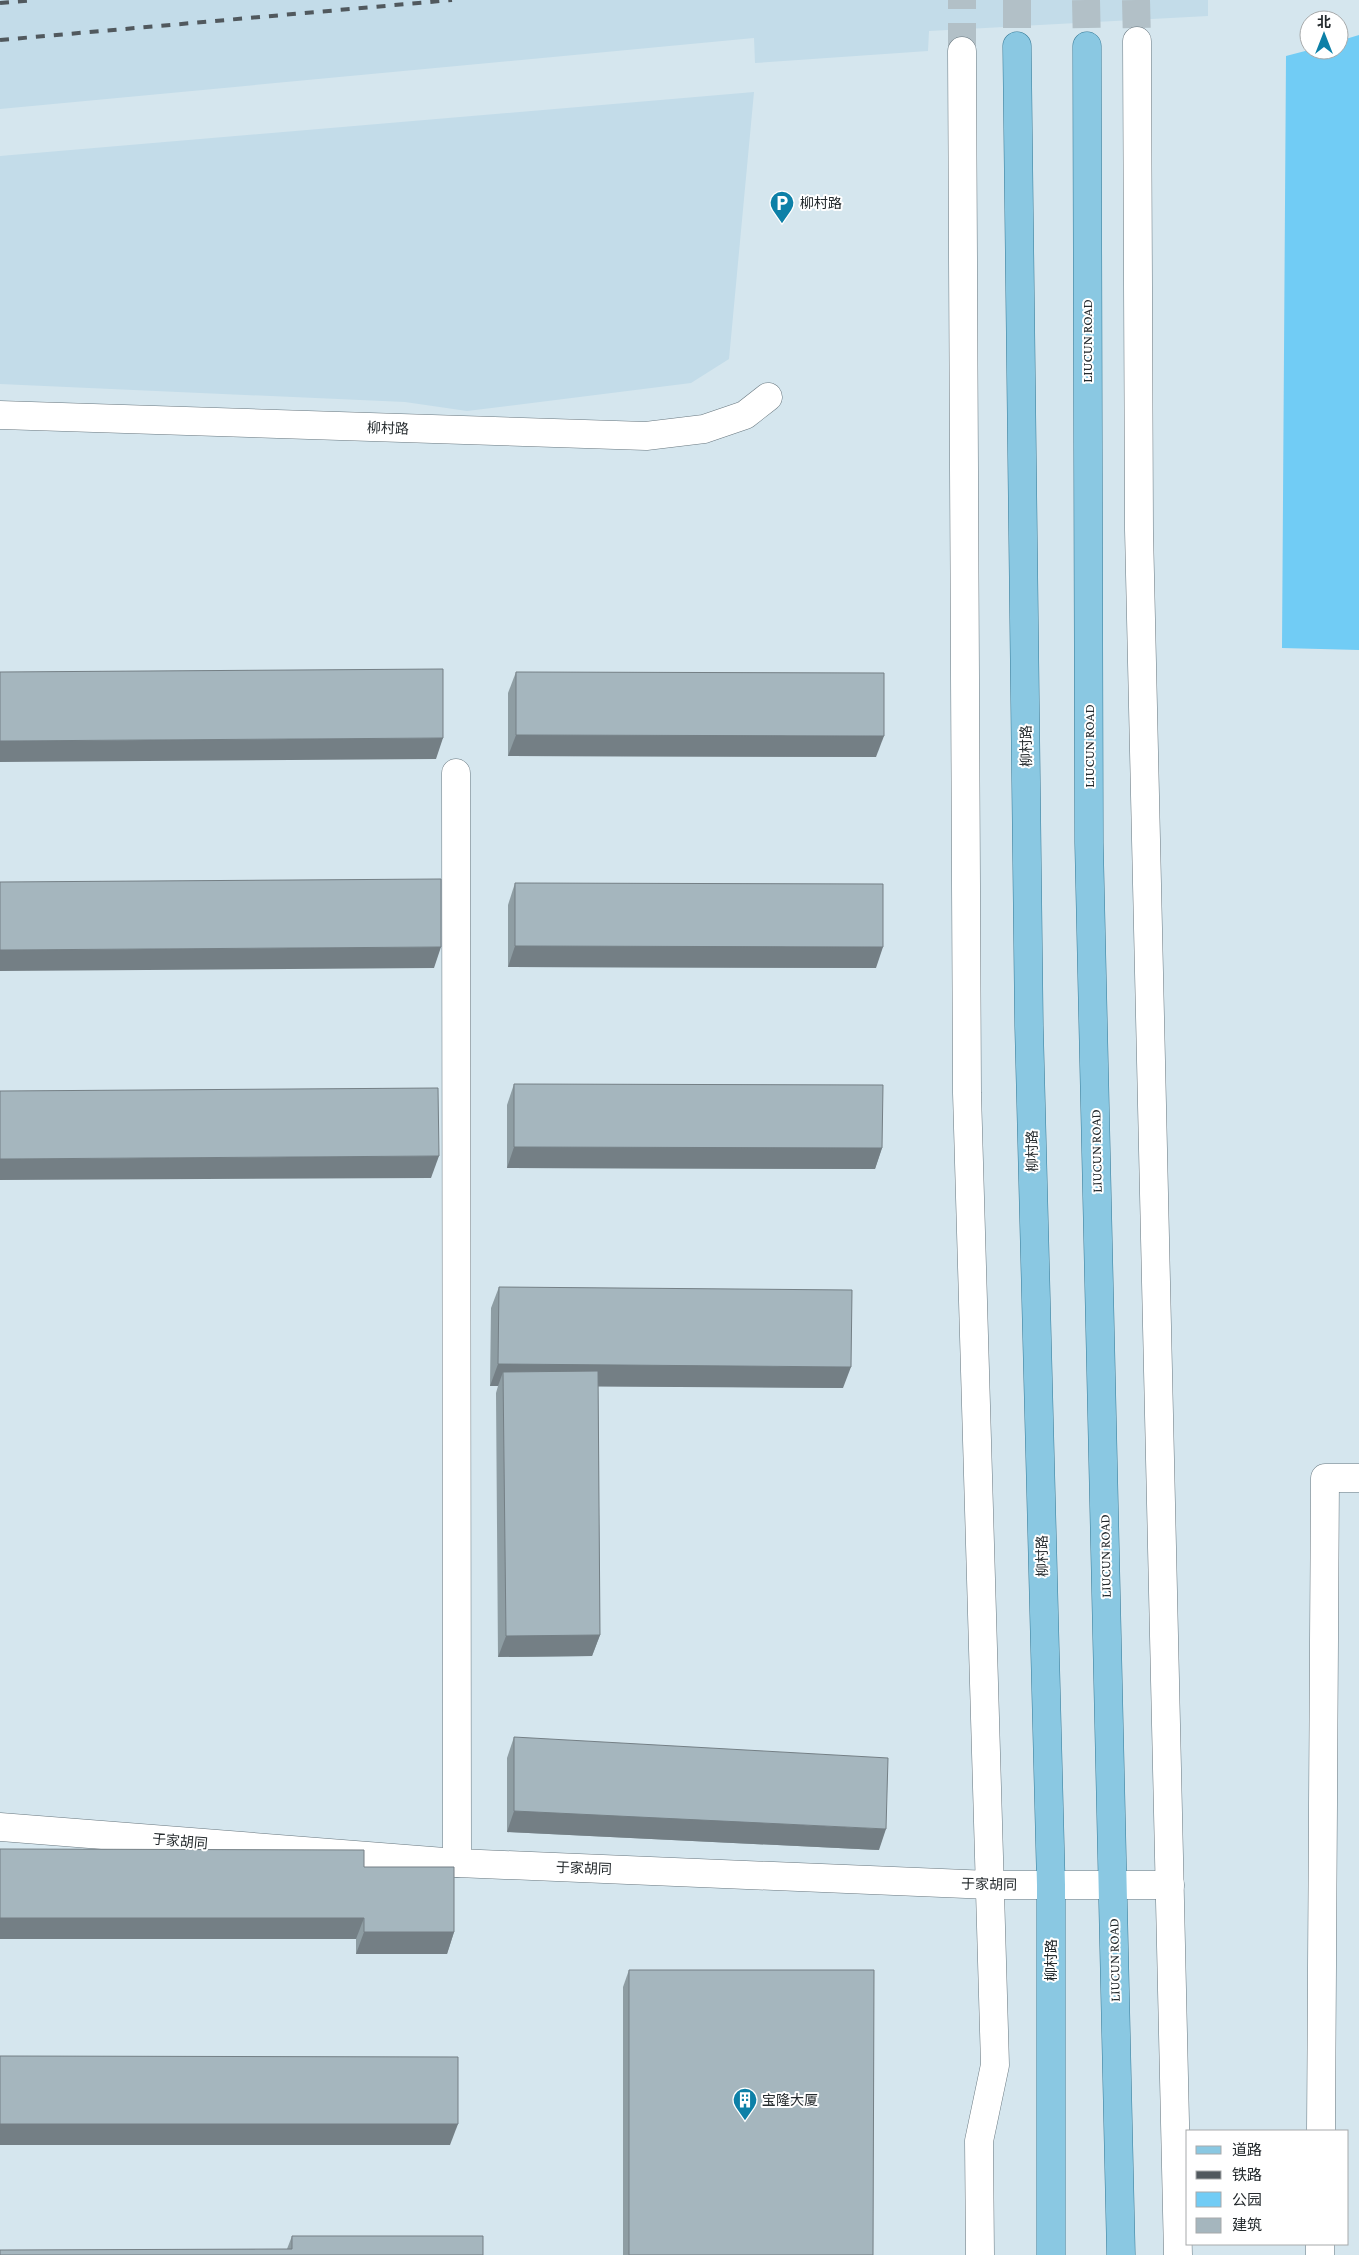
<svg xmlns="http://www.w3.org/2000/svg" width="1359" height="2255" font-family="'Crimson Pro','Noto Sans SC',serif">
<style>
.built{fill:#c3dce9}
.green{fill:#71ccf5}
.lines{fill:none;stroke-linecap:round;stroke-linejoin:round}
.tertiary-tunnel{stroke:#b2c0c7;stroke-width:28;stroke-dasharray:28 14;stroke-linecap:butt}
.primary-tunnel{stroke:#b2c0c7;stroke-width:28;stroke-dasharray:28 14;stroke-linecap:butt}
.minor-casing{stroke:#68777f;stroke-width:29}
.tertiary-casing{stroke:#68777f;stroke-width:29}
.primary-casing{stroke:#347996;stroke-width:29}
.minor{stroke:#fff;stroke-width:28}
.tertiary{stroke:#fff;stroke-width:28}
.primary{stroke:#8ac8e2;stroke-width:28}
.rail{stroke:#51595e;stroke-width:4;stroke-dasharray:9 9;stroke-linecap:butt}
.wall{fill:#8e9da3}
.shaded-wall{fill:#747f85}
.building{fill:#a5b6be;stroke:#747f85}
.labels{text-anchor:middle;stroke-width:4;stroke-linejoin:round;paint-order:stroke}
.poi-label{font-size:14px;fill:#242a2d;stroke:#fff;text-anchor:start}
.street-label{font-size:14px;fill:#242a2d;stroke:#fff}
</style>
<rect width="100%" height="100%" fill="#d5e6ee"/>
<g class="built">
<polygon points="0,0 1208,0 1208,16 929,31 928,51 755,63 754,38 0,109"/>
<polygon points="754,92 729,359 691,383 467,411 405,402 0,384 0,156"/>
</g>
<polygon class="green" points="1359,35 1359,650 1282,648 1286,56 1309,50 1339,50 1339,41"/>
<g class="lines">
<g class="tertiary-tunnel">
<polyline points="1136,0 1137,41"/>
<polyline points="962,51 962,0"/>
</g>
<g class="primary-tunnel">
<polyline points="1017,0 1017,46"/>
<polyline points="1086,0 1087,46"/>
</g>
<defs>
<g id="minor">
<polyline points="0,415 646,436 704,429 745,415 768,397"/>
<polyline points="456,773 457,1863"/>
<polyline points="0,1827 457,1863 990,1885 1170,1885"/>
<polyline points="1321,2131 1325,1478 1359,1478"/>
<polyline points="1320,2255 1320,2244"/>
</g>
<g id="tertiary">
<polyline points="1137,41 1139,530 1178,2255"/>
<polyline points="962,51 967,1093 995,2065 979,2141 980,2255"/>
</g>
<g id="primary">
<polyline points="1017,46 1029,1026 1051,1885 1051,2255"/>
<polyline points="1087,46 1089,843 1121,2255"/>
</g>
</defs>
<use href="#minor" class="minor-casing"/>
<use href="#tertiary" class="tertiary-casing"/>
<use href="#primary" class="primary-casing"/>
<use href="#minor" class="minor"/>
<use href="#tertiary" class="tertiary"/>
<use href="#primary" class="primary"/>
<g class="rail">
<polyline points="0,3 35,0"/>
<polyline points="0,40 452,0"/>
</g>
</g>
<g class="wall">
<polygon points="516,672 876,757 508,756 508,693"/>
<polygon points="515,883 876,968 508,967 508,905"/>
<polygon points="514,1084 882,1148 875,1169 507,1168 507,1105"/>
<polygon points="499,1287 843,1388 598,1386 600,1635 592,1656 498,1657 496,1393 498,1386 490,1386 491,1308"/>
<polygon points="514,1737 879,1850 507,1832 507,1758"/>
<polygon points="364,1867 454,1932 447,1954 356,1954 356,1939 0,1939"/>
<polygon points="629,1970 873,2255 623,2255 623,1987"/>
<polygon points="292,2236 483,2255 287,2249"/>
</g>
<g class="shaded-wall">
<polygon points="516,735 884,736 876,757 508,756"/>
<polygon points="443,738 436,759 0,762 0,741"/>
<polygon points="515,946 883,947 876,968 508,967"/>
<polygon points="441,947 434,968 0,971 0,950"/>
<polygon points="514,1147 882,1148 875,1169 507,1168"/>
<polygon points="439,1156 431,1178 0,1180 0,1159"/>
<polygon points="498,1364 851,1367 843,1388 503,1386 503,1372 498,1386 490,1386"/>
<polygon points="600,1635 592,1656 498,1657 506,1636"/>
<polygon points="514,1811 886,1829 879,1850 507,1832"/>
<polygon points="0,1918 364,1918 356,1939 0,1939"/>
<polygon points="364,1932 454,1932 447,1954 356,1954"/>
<polygon points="0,2124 458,2124 450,2145 0,2145"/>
</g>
<g class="building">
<polygon points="443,669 443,738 0,741 0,672"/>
<polygon points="516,672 884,673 884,736 516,735"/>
<polygon points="441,879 441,947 0,950 0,882"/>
<polygon points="515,883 883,884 883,947 515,946"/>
<polygon points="514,1084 883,1085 882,1148 514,1147"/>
<polygon points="438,1088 439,1156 0,1159 0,1091"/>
<polygon points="499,1287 852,1290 851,1367 498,1364"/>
<polygon points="598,1371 600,1635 506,1636 503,1372"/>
<polygon points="514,1737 888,1758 886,1829 514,1811"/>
<polygon points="0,1849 364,1850 364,1867 454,1867 454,1932 364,1932 364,1918 0,1918"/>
<polygon points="629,1970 874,1970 873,2255 629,2255"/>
<polygon points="0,2056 458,2057 458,2124 0,2124"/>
<polygon points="292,2236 483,2236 483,2255 0,2255 0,2250 292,2249"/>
</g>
<defs>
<symbol id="parking-pin" viewBox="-11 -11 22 30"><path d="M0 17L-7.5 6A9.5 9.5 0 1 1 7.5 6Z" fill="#0d80a7" stroke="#fff"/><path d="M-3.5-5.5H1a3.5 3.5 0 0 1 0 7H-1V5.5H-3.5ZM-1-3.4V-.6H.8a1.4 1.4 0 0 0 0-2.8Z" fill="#fff"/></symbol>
<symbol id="building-pin" viewBox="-11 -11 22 30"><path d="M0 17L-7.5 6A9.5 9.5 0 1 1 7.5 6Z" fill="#0d80a7" stroke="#fff"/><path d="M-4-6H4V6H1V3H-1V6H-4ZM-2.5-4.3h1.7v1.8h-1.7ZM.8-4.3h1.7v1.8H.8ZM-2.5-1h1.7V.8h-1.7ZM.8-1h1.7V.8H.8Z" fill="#fff"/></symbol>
</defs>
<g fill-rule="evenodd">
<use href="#parking-pin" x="768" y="189" width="28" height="38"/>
<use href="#building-pin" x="731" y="2086" width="28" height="38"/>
</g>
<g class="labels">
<g class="poi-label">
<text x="800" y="208">柳村路</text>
<text x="762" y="2105">宝隆大厦</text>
</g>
<g class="street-label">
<text transform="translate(1087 341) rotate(-90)" y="5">LIUCUN ROAD</text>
<text transform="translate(388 428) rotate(2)" y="5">柳村路</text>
<text transform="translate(1026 746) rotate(-91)" y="5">柳村路</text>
<text transform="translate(1089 746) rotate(-90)" y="5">LIUCUN ROAD</text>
<text transform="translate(1032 1151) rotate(-91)" y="5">柳村路</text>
<text transform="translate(1096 1151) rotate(-91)" y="5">LIUCUN ROAD</text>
<text transform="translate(1042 1556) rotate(-91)" y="5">柳村路</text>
<text transform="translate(1105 1556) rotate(-91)" y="5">LIUCUN ROAD</text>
<text transform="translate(180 1841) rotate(5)" y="5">于家胡同</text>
<text transform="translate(584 1868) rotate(2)" y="5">于家胡同</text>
<text transform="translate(989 1884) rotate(1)" y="5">于家胡同</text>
<text transform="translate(1051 1960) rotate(-90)" y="5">柳村路</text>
<text transform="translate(1114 1960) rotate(-91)" y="5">LIUCUN ROAD</text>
</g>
</g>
<rect x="1186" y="2130" width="162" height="115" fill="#ffffff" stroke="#a7aaab"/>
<rect x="1196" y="2146" width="25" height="8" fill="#8ac8e2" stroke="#a7aaab"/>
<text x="1232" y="2155" font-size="15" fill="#242a2d">道路</text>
<rect x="1196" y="2171" width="25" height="8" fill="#51595e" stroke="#a7aaab"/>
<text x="1232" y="2180" font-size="15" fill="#242a2d">铁路</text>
<rect x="1196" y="2192" width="25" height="15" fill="#71ccf5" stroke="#a7aaab"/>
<text x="1232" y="2205" font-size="15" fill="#242a2d">公园</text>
<rect x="1196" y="2218" width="25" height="15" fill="#a5b6be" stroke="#a7aaab"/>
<text x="1232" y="2230" font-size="15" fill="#242a2d">建筑</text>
<g transform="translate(1324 35)"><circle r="24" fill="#ffffff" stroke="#a7aaab"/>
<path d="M0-4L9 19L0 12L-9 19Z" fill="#0d80a7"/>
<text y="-8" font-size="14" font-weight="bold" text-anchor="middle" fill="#242a2d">北</text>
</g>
</svg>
